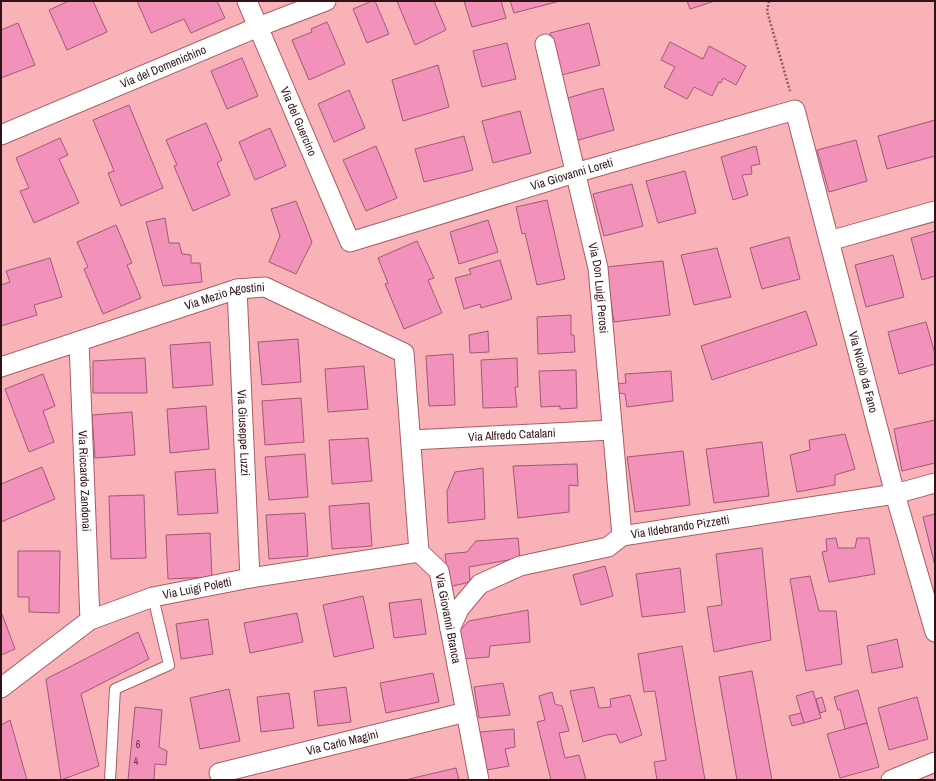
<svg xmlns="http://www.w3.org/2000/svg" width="936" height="781" font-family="'Archivo Narrow',sans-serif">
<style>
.building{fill:#f291b9;stroke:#a15877}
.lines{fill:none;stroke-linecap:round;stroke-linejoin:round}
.service-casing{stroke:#aa5b64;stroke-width:12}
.minor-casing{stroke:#aa5b64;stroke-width:21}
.path{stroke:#8d5c60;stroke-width:2.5;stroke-dasharray:2 2;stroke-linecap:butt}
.service{stroke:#fff;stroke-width:10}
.minor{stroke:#fff;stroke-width:19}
.labels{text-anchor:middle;stroke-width:3.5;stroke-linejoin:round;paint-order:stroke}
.number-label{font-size:10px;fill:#62323f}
.street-label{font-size:12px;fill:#321216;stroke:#f9b3b8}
</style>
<rect width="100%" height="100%" fill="#f9b3b8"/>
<g class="building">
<polygon points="69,1 93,1 107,32 67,50 49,10"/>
<polygon points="137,1 217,1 225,18 191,33 184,19 151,33"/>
<polygon points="372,1 375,1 389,34 367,43 353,9"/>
<polygon points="397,1 434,1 446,30 415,45"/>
<polygon points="464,1 501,1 506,18 472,27"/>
<polygon points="510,1 560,1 514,13"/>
<polygon points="687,1 715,1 690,9"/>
<polygon points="327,22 345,64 309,80 292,40 312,32 311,29"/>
<polygon points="18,23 35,65 1,78 1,30"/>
<polygon points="589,23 600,65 562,75 550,33"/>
<polygon points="670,42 703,59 709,46 746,66 736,85 723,78 721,83 719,82 712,96 694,87 687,99 664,87 675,67 661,60"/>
<polygon points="507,43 516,79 482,87 473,51"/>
<polygon points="242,58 258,96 227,109 211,71"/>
<polygon points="438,65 449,107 403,121 392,80"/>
<polygon points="603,88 614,130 575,141 564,99"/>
<polygon points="349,90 365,128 334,142 318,104"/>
<polygon points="129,105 163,188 121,206 108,173 114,171 93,120"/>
<polygon points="520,111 531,153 493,163 482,121"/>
<polygon points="935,120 935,156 887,169 878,136"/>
<polygon points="206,123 222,160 217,163 230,195 193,211 174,166 177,165 166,140"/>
<polygon points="270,128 286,166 255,180 239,142"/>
<polygon points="464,136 473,170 424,182 415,149"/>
<polygon points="60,138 68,155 59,159 79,203 34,223 20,191 29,188 16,158"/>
<polygon points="856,140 867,181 829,192 817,150"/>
<polygon points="376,146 397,198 366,211 343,160"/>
<polygon points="756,146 760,164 751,166 752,174 742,175 748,195 733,200 721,157"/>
<polygon points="685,171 696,213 658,223 646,181"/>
<polygon points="632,184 643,226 604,236 593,194"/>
<polygon points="547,200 565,279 537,285 525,233 522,234 516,207"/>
<polygon points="296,201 312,242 296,274 269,262 280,236 271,209"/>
<polygon points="165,218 169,243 179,243 182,254 191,255 191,263 200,263 202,282 163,286 146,222"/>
<polygon points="488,220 498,252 459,264 450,232"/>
<polygon points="116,225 132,263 127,265 141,298 103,314 84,269 88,267 77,242"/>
<polygon points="935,231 935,276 922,280 911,238"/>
<polygon points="789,237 800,279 762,289 750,248"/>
<polygon points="417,241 434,278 428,280 442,313 404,329 385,284 388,283 378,258"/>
<polygon points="717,248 731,297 694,305 681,255"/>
<polygon points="893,255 904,297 866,307 855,265"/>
<polygon points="50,258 62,297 34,305 37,315 1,326 1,285 10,282 6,271"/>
<polygon points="500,260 512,299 481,308 480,304 464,309 455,278 471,274 469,269"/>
<polygon points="663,261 670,315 614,322 606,267"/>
<polygon points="806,311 817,345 712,380 701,346"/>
<polygon points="571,315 571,335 574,335 575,352 538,354 537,317"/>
<polygon points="926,322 935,354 935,364 899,374 888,332"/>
<polygon points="488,331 489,352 470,353 469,335"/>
<polygon points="298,339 301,382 262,385 258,342"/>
<polygon points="210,342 213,385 173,388 170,345"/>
<polygon points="453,354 455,405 429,406 426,356"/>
<polygon points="145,358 147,393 93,393 93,361"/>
<polygon points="517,358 518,387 515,387 517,407 483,408 481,360"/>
<polygon points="364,366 368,409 328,412 325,369"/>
<polygon points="576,370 577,408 560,409 560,406 541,407 539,371"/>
<polygon points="671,371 673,401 627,407 625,394 619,393 617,384 626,383 625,374"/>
<polygon points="43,374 55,406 43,411 54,442 29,452 5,389"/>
<polygon points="301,398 304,442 265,445 262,401"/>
<polygon points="206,406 209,449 170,453 167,409"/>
<polygon points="132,412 135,455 95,458 92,415"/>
<polygon points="935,420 935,463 902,471 894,429"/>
<polygon points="845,434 855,469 835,475 835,485 797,492 790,455 810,450 809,440"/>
<polygon points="368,438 372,481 332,484 329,440"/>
<polygon points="762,442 769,496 714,503 706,449"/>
<polygon points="683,451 690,505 635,512 627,457"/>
<polygon points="305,454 308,497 269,500 265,457"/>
<polygon points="577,464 578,486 569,485 569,512 518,518 513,466"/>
<polygon points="42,467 55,499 1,522 1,484"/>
<polygon points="483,468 485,519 448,523 447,491 455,472"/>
<polygon points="215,469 218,513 178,515 175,472"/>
<polygon points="144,495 146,558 111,559 109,496"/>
<polygon points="369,503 372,546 332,549 329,506"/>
<polygon points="305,513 308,556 269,559 266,515"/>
<polygon points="935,514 935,566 923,517"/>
<polygon points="210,533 212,577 168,579 166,535"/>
<polygon points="518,538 520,558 469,567 470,582 449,587 445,554 467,552 476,541"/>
<polygon points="836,538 838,548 855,548 857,538 869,538 875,574 829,582 822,552 827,551 826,539"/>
<polygon points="762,548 771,640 714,652 707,607 722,605 716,554"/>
<polygon points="18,551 60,551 59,613 29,612 29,597 18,597"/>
<polygon points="605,566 613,596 581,605 573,575"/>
<polygon points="680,568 685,612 642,617 636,574"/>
<polygon points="810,576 819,611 836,611 842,664 806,671 790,579"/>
<polygon points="363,596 374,648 334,657 323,605"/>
<polygon points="421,599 426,634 394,638 389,603"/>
<polygon points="528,610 530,642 490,646 489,657 464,659 457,633 469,621"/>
<polygon points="297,613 303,642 250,653 244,623"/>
<polygon points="2,614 15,649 1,655 1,615"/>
<polygon points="208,619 213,654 181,659 176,624"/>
<polygon points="138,632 149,659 81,694 99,766 61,780 46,679"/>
<polygon points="897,639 903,667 872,673 867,646"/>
<polygon points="682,646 705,780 657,780 654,762 666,760 655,691 644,692 638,654"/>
<polygon points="752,671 772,780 737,780 719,677"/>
<polygon points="433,673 439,702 386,713 380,683"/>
<polygon points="503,683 510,715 479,718 474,687"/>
<polygon points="346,687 351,722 318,726 314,691"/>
<polygon points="594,687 599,708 611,707 610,699 630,695 642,735 620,743 616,734 606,735 583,742 570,691"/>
<polygon points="229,689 240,741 200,749 190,698"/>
<polygon points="858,690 867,723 845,729 840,709 838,710 834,697"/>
<polygon points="813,691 821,718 804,723 796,696"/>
<polygon points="552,692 555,704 562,706 569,731 559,733 565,758 579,755 586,780 551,780 537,722 545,720 539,696"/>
<polygon points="289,693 294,728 261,732 257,697"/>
<polygon points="822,697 826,711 820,713 816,699"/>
<polygon points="917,697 928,739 889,750 878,708"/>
<polygon points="135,707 162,710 159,747 167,751 166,765 155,764 154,780 128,780"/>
<polygon points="801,713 804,723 792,726 789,716"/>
<polygon points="10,720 27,780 1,780 1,725"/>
<polygon points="867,723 879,767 840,778 827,734"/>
<polygon points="514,729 515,747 505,749 509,766 487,770 480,732"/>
<polygon points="456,768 459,780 410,780 409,779"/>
</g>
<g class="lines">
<defs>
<polyline id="service" points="110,780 115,689 169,665 153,597"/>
<g id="minor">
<path id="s1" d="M247,1L350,242L575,173L795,110L895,494L935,632"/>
<path id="s2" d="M545,44L598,268L622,536"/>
<path id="s3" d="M1,135L258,27L326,1"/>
<polyline points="829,241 935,211"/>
<path id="s4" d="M237,289L250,578"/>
<path id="s5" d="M79,342L90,620"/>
<path id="s6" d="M1,367L237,289L265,287L404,353L419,552L439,571L479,780"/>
<path id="s7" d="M411,440L612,430"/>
<path id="s8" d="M450,629L459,609L480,584L520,566L608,547L622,536L895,494L935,483"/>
<path id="s9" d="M1,688L90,620L153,597L250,578L419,552"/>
<path id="s10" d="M219,773L466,712"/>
<polyline points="891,780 935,762"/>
</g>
</defs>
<use href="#service" class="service-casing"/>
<use href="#minor" class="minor-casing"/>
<polyline class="path" points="769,1 767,11 790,91"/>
<use href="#service" class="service"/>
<use href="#minor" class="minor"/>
</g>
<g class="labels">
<g class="number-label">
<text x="138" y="748">6</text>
<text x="136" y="765">4</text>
</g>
<g class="street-label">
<text dy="4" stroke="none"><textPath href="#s3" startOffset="176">Via del Domenichino</textPath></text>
<text dy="4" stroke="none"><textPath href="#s1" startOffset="131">Via del Guercino</textPath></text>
<text dy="4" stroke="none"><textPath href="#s1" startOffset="494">Via Giovanni Loreti</textPath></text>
<text dy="4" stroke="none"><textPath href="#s2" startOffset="250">Via Don Luigi Perosi</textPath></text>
<text dy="4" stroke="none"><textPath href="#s6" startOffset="235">Via Mezio Agostini</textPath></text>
<text dy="4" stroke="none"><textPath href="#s1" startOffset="997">Via Nicolò da Fano</textPath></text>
<text dy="4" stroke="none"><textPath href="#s4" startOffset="144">Via Giuseppe Luzzi</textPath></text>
<text dy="4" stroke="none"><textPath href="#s7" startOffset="101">Via Alfredo Catalani</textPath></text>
<text dy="4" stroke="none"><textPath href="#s5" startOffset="139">Via Riccardo Zandonai</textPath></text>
<text dy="4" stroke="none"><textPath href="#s8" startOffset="265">Via Ildebrando Pizzetti</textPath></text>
<text dy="4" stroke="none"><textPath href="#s9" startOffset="224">Via Luigi Poletti</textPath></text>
<text dy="4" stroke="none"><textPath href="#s6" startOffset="706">Via Giovanni Branca</textPath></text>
<text dy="4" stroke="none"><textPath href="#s10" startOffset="127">Via Carlo Magini</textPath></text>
</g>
</g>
<rect width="936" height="781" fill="none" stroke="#321216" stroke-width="4"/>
</svg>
